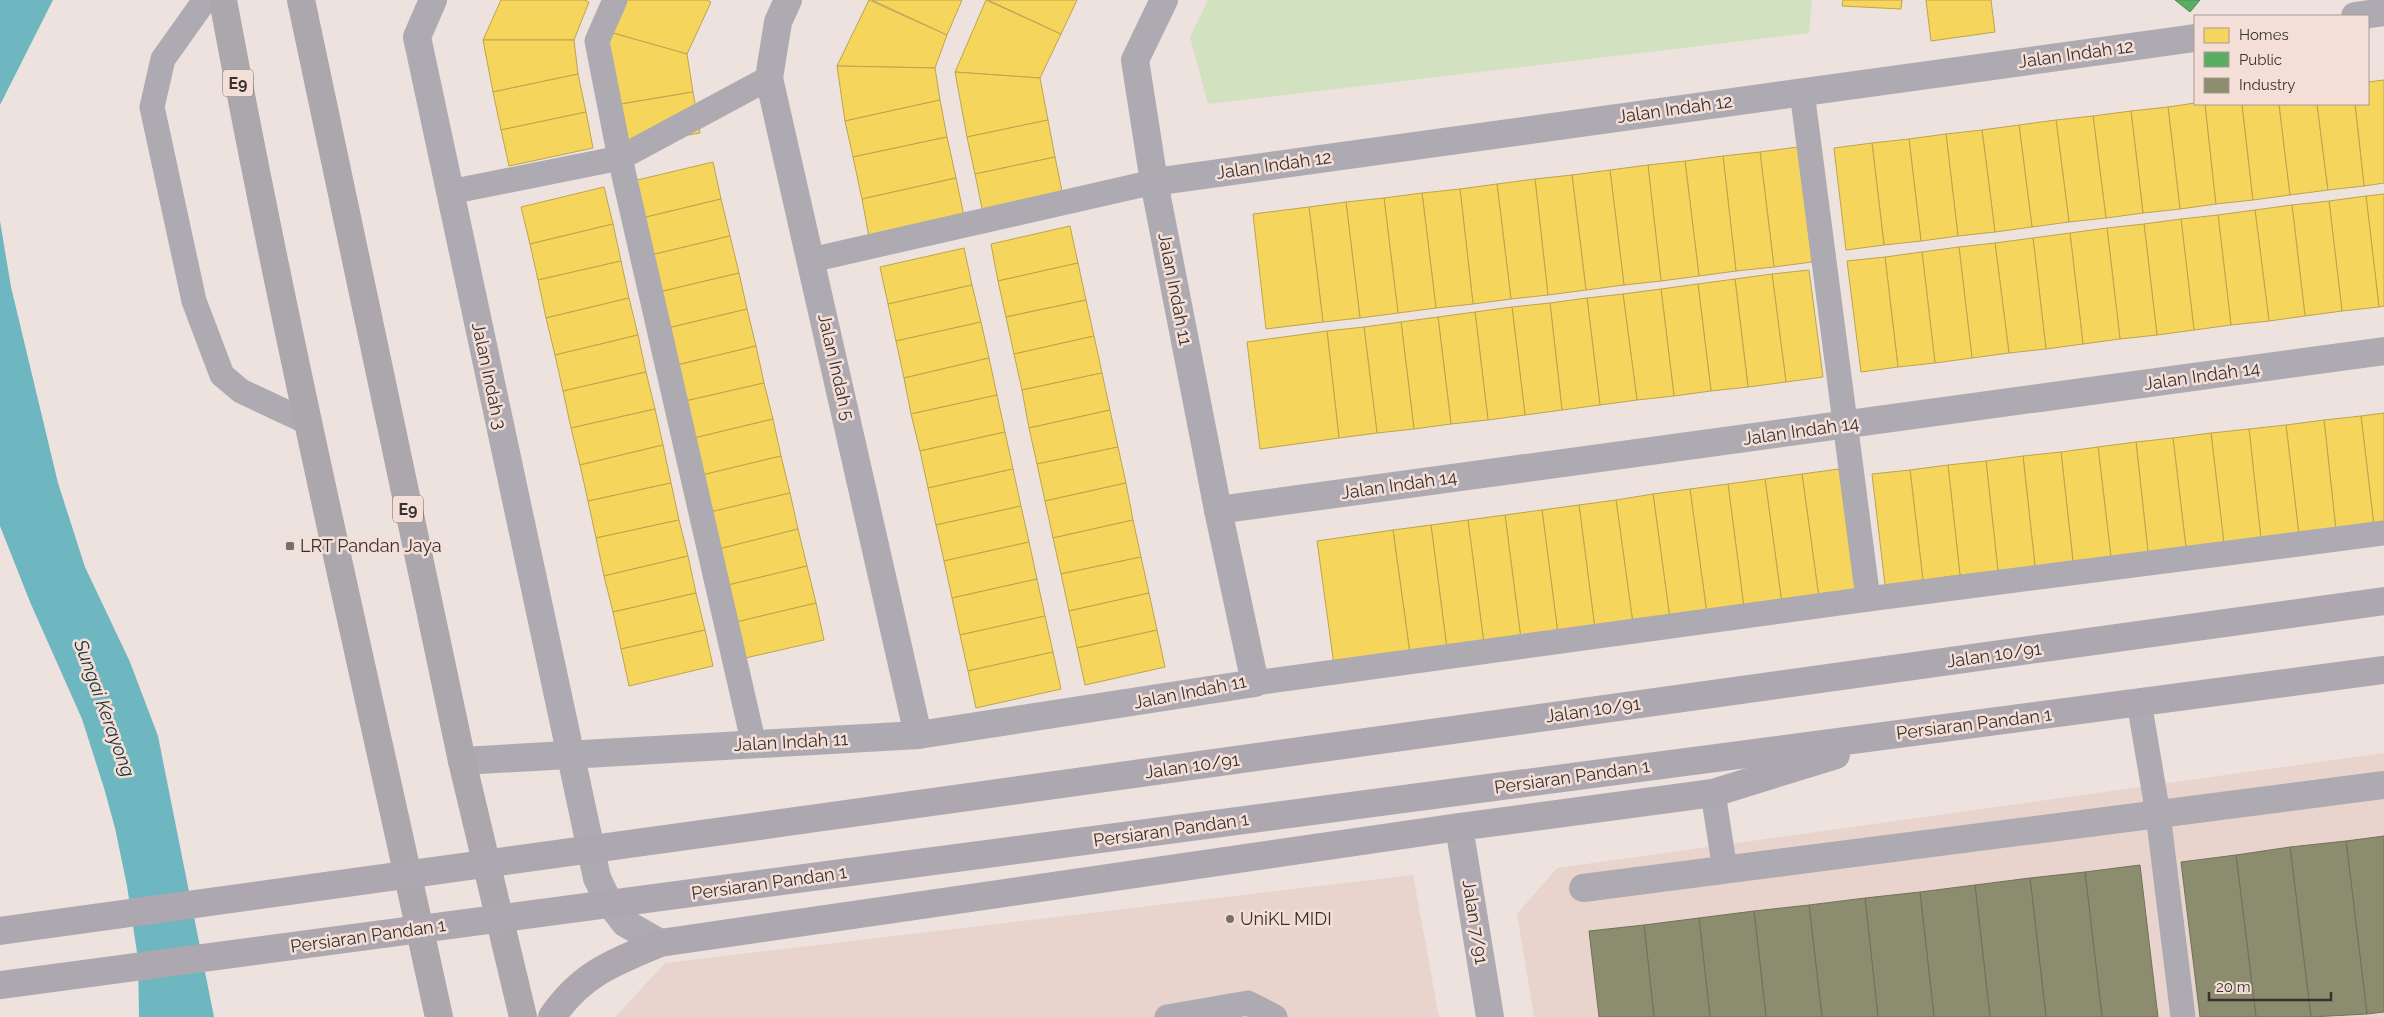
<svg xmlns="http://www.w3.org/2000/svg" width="2384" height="1017" font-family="Raleway,sans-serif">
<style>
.built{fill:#e8d4cc}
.green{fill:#d2e2c1}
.water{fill:#6fb7c0}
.homes{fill:#f6d55c;stroke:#bda44e}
.public{fill:#5aae61;stroke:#508852}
.industry{fill:#8c8c6e;stroke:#73715b}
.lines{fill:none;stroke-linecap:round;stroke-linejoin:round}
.lane{stroke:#aeaab2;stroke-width:25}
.street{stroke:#aeaab2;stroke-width:28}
.secondary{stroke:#ada8af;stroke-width:28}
.highway{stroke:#aca6ad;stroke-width:28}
.secondary-bridge{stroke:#ada8af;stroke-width:28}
.poi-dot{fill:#786f6b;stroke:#f3dfd7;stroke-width:2}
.labels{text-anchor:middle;stroke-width:5;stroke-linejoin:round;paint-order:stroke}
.shield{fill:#f3dfd7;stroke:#716561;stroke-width:1}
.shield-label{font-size:16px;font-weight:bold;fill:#39312e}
.street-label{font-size:18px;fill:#39312e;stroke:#f3dfd7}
.poi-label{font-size:18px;fill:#39312e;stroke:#f3dfd7;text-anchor:start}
.water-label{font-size:19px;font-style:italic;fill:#193034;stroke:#f3dfd7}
</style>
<rect width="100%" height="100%" fill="#ede2dd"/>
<g class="built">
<polygon points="2384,753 2384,1017 1534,1017 1517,914 1557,868"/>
<polygon points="1413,875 1439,1017 615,1017 665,963"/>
</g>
<polygon class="green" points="1208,0 1812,0 1809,33 1208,104 1190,37"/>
<g class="water">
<polygon points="0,0 53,0 0,105"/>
<polygon points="0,221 11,287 58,483 85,567 130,662 158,736 214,1017 139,1017 138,959 127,886 115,828 104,788 82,719 30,602 0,526"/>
</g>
<g class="homes">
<polygon points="501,0 584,0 589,2 574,40 483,40"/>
<polygon points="619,0 707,0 711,2 687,54 606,31"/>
<polygon points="869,0 947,35 935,68 837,66"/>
<polygon points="872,0 962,0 947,35"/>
<polygon points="986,0 1061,34 1040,78 955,72"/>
<polygon points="988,0 1077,0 1061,34"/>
<polygon points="1843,0 1902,0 1901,9 1842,6"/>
<polygon points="1926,0 1991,0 1995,32 1931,41"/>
<polygon points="606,31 687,54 693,92 615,105"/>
<polygon points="483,40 574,40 578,74 493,92"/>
<polygon points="837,66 935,68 940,100 845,121"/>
<polygon points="955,72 1040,78 1048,120 967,137"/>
<polygon points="578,74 586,112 501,130 493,92"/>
<polygon points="2384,80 2384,183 2364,186 2355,104 2368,104 2368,82"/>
<polygon points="693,92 700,133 622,146 615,105"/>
<polygon points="940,100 947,137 853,157 845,121"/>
<polygon points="2195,103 2205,104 2216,204 2180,209 2168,107"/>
<polygon points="2205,104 2242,104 2253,200 2216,204"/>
<polygon points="2242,104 2279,104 2290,195 2253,200"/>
<polygon points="2279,104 2317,104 2328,190 2290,195"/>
<polygon points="2317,104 2355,104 2364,186 2328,190"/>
<polygon points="2168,107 2180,209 2143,213 2131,111"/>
<polygon points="2131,111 2143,213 2106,218 2093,116"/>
<polygon points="586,112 593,148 509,166 501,130"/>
<polygon points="2093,116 2106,218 2069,222 2056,120"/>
<polygon points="1048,120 1055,157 975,174 967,137"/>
<polygon points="2056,120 2069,222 2032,227 2019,125"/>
<polygon points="2019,125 2032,227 1995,232 1982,130"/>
<polygon points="1982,130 1995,232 1958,236 1946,134"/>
<polygon points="1946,134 1958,236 1921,241 1909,139"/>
<polygon points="947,137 956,178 862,199 853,157"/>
<polygon points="1909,139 1921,241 1884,245 1872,143"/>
<polygon points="1872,143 1884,245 1846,250 1834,148"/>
<polygon points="1798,147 1812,262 1774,267 1760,152"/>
<polygon points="1760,152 1774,267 1736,271 1723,156"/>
<polygon points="1723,156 1736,271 1699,276 1685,161"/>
<polygon points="1055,157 1063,196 983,213 975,174"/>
<polygon points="1685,161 1699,276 1661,281 1648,165"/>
<polygon points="713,162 721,199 638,219 629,182"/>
<polygon points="1648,165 1661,281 1624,285 1610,170"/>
<polygon points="1610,170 1624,285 1586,290 1572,175"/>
<polygon points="1572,175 1586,290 1548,295 1535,179"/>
<polygon points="956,178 964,216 869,237 862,199"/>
<polygon points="1535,179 1548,295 1511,299 1497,184"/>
<polygon points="1497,184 1511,299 1473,304 1460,189"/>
<polygon points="604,187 613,224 530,244 521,207"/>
<polygon points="1460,189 1473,304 1436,308 1422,193"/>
<polygon points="1422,193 1436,308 1398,313 1384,198"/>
<polygon points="2384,194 2384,306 2379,307 2366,196"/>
<polygon points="2366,196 2379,307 2342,311 2329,201"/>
<polygon points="1384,198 1398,313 1360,318 1346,202"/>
<polygon points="721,199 730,236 647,256 638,219"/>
<polygon points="2329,201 2342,311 2305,316 2292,205"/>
<polygon points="1346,202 1360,318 1323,322 1309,207"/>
<polygon points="2292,205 2305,316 2269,321 2255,210"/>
<polygon points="1309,207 1323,322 1266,329 1253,214"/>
<polygon points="2255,210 2269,321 2231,325 2218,215"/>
<polygon points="2218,215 2231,325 2194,330 2181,219"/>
<polygon points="2181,219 2194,330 2157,335 2144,224"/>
<polygon points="613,224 621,261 538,280 530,244"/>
<polygon points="2144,224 2157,335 2120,339 2107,228"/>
<polygon points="1070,226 1078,263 998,281 991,244"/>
<polygon points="2107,228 2120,339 2083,344 2070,233"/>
<polygon points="2070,233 2083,344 2046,349 2033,238"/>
<polygon points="730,236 739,273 655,293 647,256"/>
<polygon points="2033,238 2046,349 2009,353 1995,243"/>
<polygon points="1995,243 2009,353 1972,358 1959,247"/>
<polygon points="1959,247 1972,358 1935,363 1922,252"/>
<polygon points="964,248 972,285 888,304 880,267"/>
<polygon points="1922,252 1935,363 1898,367 1885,257"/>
<polygon points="1885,257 1898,367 1861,372 1847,261"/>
<polygon points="621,261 629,298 546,318 538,280"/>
<polygon points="1078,263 1086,300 1006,317 998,281"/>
<polygon points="1809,270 1823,377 1786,382 1772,274"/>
<polygon points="739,273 747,309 664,329 655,293"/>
<polygon points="1772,274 1786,382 1748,387 1735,279"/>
<polygon points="1735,279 1748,387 1711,391 1698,284"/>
<polygon points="1698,284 1711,391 1674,396 1661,289"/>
<polygon points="972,285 981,322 896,341 888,304"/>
<polygon points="1661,289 1674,396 1637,400 1623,294"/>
<polygon points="1623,294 1637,400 1600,405 1587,298"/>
<polygon points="629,298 638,335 555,355 546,318"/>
<polygon points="1587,298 1600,405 1562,410 1550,303"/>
<polygon points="1086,300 1094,336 1014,354 1006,317"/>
<polygon points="1550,303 1562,410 1525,415 1512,307"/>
<polygon points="1512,307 1525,415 1488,420 1475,312"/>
<polygon points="747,309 756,346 673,366 664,329"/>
<polygon points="1475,312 1488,420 1451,424 1438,317"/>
<polygon points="1438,317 1451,424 1414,429 1401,322"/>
<polygon points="981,322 989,358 904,378 896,341"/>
<polygon points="1401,322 1414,429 1377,433 1364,327"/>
<polygon points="1364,327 1377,433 1339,438 1327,331"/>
<polygon points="1327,331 1339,438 1260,449 1247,342"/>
<polygon points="638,335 646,372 563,391 555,355"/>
<polygon points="1094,336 1102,373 1022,390 1014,354"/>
<polygon points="756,346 764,383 681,402 673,366"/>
<polygon points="989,358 997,395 911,414 904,378"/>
<polygon points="646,372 655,409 571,428 563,391"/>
<polygon points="1102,373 1110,410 1029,428 1022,390"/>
<polygon points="764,383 773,419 690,439 681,402"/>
<polygon points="997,395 1005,432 920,451 911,414"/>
<polygon points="655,409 663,445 580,465 571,428"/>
<polygon points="1110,410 1118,447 1037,464 1029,428"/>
<polygon points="2384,413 2384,525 2374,526 2361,416"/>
<polygon points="2361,416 2374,526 2336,530 2324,420"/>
<polygon points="773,419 781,456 698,476 690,439"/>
<polygon points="2324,420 2336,530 2299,535 2286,425"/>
<polygon points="2286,425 2299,535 2261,539 2249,429"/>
<polygon points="2249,429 2261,539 2224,544 2211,433"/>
<polygon points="1005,432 1013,469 928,488 920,451"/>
<polygon points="2211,433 2224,544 2186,548 2173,438"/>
<polygon points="2173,438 2186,548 2148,552 2136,442"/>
<polygon points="2136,442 2148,552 2111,557 2098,447"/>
<polygon points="663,445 671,483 588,501 580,465"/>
<polygon points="1118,447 1126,483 1045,501 1037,464"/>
<polygon points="2098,447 2111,557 2073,561 2061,452"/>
<polygon points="2061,452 2073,561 2035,566 2023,456"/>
<polygon points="781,456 790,493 706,513 698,476"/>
<polygon points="2023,456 2035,566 1998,571 1986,461"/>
<polygon points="1986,461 1998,571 1960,575 1948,465"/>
<polygon points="1948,465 1960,575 1923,580 1910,470"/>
<polygon points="1013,469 1021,506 936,525 928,488"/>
<polygon points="1839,469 1856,593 1819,598 1802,474"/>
<polygon points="1910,470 1923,580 1885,585 1872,474"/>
<polygon points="1802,474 1819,598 1782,604 1765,479"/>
<polygon points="1765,479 1782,604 1744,608 1728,484"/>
<polygon points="671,483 679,520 596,538 588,501"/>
<polygon points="1126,483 1133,520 1053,538 1045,501"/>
<polygon points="1728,484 1744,608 1707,614 1690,489"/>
<polygon points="1690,489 1707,614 1670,619 1653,494"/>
<polygon points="790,493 798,529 715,550 706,513"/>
<polygon points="1653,494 1670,619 1633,624 1616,500"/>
<polygon points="1616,500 1633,624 1595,629 1579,505"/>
<polygon points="1579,505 1595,629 1558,634 1542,510"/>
<polygon points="1021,506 1029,542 944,561 936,525"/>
<polygon points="1542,510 1558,634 1521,639 1505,515"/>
<polygon points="1505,515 1521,639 1484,644 1468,520"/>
<polygon points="679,520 688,556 604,576 596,538"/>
<polygon points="1133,520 1141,557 1061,574 1053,538"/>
<polygon points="1468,520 1484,644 1447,649 1431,525"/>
<polygon points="1431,525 1447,649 1410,654 1393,530"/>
<polygon points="798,529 807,566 724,586 715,550"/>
<polygon points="1393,530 1410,654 1334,665 1317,541"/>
<polygon points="1029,542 1037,579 952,598 944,561"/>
<polygon points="688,556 696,593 613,612 604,576"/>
<polygon points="1141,557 1149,593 1069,611 1061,574"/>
<polygon points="807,566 816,603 732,623 724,586"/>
<polygon points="1037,579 1045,616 960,635 952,598"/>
<polygon points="696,593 705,630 621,649 613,612"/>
<polygon points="1149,593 1157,630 1077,648 1069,611"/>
<polygon points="816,603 824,640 741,659 732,623"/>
<polygon points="1045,616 1053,652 968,671 960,635"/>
<polygon points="705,630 713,666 629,686 621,649"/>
<polygon points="1157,630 1165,667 1085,685 1077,648"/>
<polygon points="1053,652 1061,689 976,708 968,671"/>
</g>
<polygon class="public" points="2175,0 2200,0 2190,12"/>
<g class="industry">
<polygon points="2384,836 2384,1012 2367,1014 2346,841"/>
<polygon points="2346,841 2367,1014 2311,1017 2290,847"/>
<polygon points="2290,847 2311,1017 2256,1017 2236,855"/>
<polygon points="2236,855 2256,1017 2200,1017 2181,862"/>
<polygon points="2140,865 2158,1017 2102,1017 2085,872"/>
<polygon points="2085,872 2102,1017 2046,1017 2030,878"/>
<polygon points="2030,878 2046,1017 1990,1017 1975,885"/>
<polygon points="1975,885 1990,1017 1934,1017 1920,892"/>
<polygon points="1920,892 1934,1017 1878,1017 1865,898"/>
<polygon points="1865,898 1878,1017 1822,1017 1809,905"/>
<polygon points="1809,905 1822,1017 1766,1017 1754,911"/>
<polygon points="1754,911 1766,1017 1710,1017 1699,918"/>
<polygon points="1699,918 1710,1017 1654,1017 1644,925"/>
<polygon points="1644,925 1654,1017 1599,1017 1589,931"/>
</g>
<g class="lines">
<g class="lane">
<polyline points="205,0 163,59 152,107 194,301 222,375 241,391 307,422"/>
<polyline points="615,0 597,41 620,158 754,745"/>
<polyline points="1802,92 1868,599"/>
<polyline points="450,192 620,158 769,78"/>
<polyline points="811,260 1154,182"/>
<polyline points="1255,683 1868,599 2384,533"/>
<polyline points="2139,702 2158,814 2183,1017"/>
<polyline points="1713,793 1725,870"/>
<polyline points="1167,1017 1248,1003 1275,1017"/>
</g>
<g class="street">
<polyline points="433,0 417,37 597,878 608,901 625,923 660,943"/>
<polyline points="788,0 778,22 769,78 918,735"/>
<polyline points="2355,16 2384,12"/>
<polyline points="1154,182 2195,38"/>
<polyline points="1218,510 2384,351"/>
<polyline points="462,761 918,735 1255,683 1218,510 1154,182 1135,60 1164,0"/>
<polyline points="1459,827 1490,1017"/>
<polyline points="1583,888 2384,785"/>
</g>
<g class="secondary">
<polyline points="802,820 2384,601"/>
<polyline points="850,872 2384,670"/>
<path d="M552,1017C581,974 614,962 660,943L1459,827L1713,793L1836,755"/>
</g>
<g class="highway">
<path d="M223,0C286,341 365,678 439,1017"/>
<polyline points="301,0 462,761 523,1017"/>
</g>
<g class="secondary-bridge">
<polyline points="0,931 802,820"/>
<polyline points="0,985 850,872"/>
</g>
</g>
<g class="poi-dot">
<rect x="285" y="541" width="10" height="10" rx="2.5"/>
<circle cx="1230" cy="919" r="5"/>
</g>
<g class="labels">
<g class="shield">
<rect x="223" y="69.5" width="30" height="27" rx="4"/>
<rect x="393" y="495.5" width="30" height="27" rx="4"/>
</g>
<g class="shield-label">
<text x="238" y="89">E9</text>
<text x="408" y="515">E9</text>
</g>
<g class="street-label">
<text transform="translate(2076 54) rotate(-8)" y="6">Jalan Indah 12</text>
<text transform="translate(1675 109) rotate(-8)" y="6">Jalan Indah 12</text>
<text transform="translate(1274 165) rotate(-8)" y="6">Jalan Indah 12</text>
<text transform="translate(1175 289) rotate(79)" y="6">Jalan Indah 11</text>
<text transform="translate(836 367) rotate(77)" y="6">Jalan Indah 5</text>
<text transform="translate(489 376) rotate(78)" y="6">Jalan Indah 3</text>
<text transform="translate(2202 376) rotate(-8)" y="6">Jalan Indah 14</text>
<text transform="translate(1801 431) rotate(-8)" y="6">Jalan Indah 14</text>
<text transform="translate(1399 485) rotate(-8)" y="6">Jalan Indah 14</text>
<text transform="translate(1994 655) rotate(-8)" y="6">Jalan 10/91</text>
<text transform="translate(1190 692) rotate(-11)" y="6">Jalan Indah 11</text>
<text transform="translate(1593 710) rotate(-8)" y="6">Jalan 10/91</text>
<text transform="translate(1974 724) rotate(-7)" y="6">Persiaran Pandan 1</text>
<text transform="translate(791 742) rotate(-3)" y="6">Jalan Indah 11</text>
<text transform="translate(1192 766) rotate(-8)" y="6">Jalan 10/91</text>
<text transform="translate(1572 777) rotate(-8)" y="6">Persiaran Pandan 1</text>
<text transform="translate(1171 830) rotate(-8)" y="6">Persiaran Pandan 1</text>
<text transform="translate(769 883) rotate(-8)" y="6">Persiaran Pandan 1</text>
<text transform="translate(1475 922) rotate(81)" y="6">Jalan 7/91</text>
<text transform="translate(368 936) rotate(-8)" y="6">Persiaran Pandan 1</text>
</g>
<g class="poi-label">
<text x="300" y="552">LRT Pandan Jaya</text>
<text x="1240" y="925">UniKL MIDI</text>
</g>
<g class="water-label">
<text transform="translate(105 708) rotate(70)" y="7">Sungai Kerayong</text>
</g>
</g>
<rect x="2194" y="15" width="175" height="90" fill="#f3dfd7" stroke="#a99993"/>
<rect x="2204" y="28" width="25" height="15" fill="#f6d55c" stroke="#a99993"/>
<text x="2239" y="40" font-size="15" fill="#39312e">Homes</text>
<rect x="2204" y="52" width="25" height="15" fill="#5aae61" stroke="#a99993"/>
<text x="2239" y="65" font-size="15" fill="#39312e">Public</text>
<rect x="2204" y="78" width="25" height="15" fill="#8c8c6e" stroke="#a99993"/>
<text x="2239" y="90" font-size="15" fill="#39312e">Industry</text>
<path d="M2209 992v8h122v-8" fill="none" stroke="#39312e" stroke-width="2.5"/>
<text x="2216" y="992" font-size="15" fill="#39312e" stroke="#f3dfd7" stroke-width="4" paint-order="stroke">20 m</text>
</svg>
